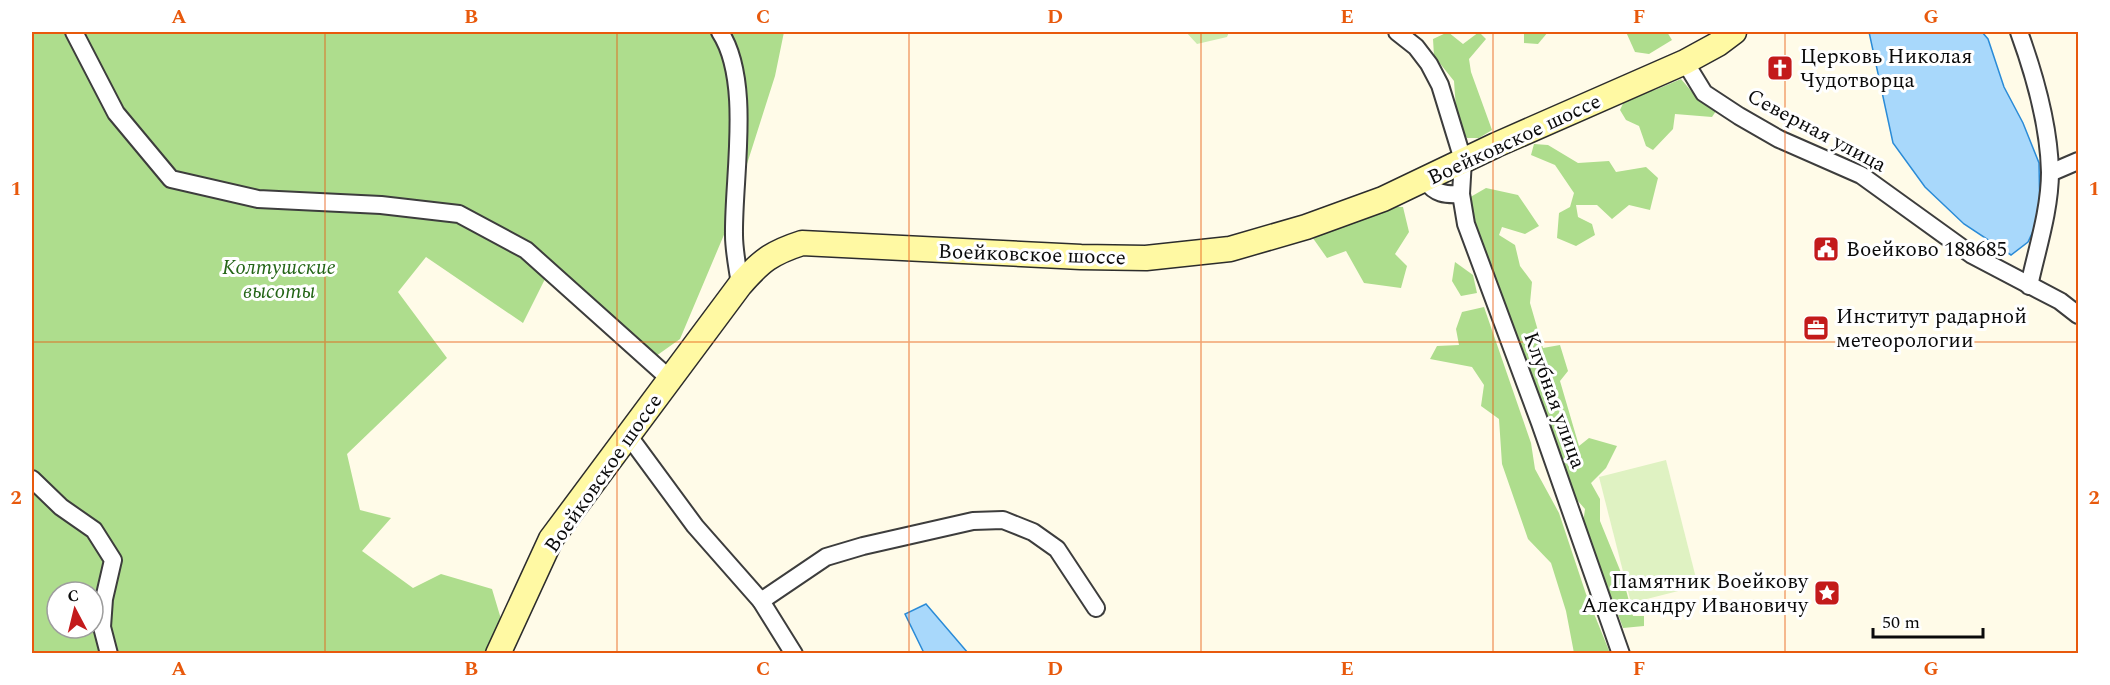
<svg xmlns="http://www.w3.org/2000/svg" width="2110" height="685" font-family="Spectral,serif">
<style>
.green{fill:#ccebaf}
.forest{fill:#aedd8d;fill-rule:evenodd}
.pitch{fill:#dff2c2}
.water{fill:#a8d8fb;stroke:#2a8bd7;stroke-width:1.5}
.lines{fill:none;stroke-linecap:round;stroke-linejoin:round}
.street-casing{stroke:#3d3d3d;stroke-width:20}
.secondary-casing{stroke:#2c2c2c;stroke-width:27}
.street{stroke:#fff;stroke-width:16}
.secondary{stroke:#fff9a3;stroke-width:24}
.grid{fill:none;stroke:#e8590c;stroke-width:1.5;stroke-opacity:0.55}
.labels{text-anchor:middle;stroke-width:6;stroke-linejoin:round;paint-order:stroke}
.poi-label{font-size:21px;fill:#0a0a0a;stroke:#fff;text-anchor:start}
.street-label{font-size:21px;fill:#0a0a0a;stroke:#fff}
.park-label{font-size:21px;font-style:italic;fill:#246517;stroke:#fff}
.neatline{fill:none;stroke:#e8590c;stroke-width:2}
.grid-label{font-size:20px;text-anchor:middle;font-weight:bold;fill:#e8590c}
</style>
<rect width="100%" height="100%" fill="#fffbe8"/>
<polygon class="green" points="1186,32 1229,32 1227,37 1197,44"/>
<g class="forest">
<path d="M32,32H784L775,76L726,230L680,339L649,361L546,277L523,323L426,257L398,292L447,358L347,454L360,510L391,518L362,551L413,588L441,574L492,589L501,619L487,653H32ZM57,592H93V628H57Z"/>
<polygon points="1448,32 1463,44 1479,32 1486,39 1469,59 1471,72 1492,130 1479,138 1467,138 1457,123 1454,81 1434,56 1433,39"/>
<polygon points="1524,32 1548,32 1538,44 1524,43"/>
<polygon points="1626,32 1667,32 1672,40 1649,54 1635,52"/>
<polygon points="1681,79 1698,99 1716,111 1712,117 1675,114 1673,129 1653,150 1646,146 1639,126 1626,120 1620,110 1627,95 1655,90"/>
<polygon points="1534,144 1548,145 1578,163 1609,161 1616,172 1646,167 1658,178 1650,210 1629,205 1612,219 1597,205 1576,205 1578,217 1592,224 1595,235 1576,246 1557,238 1559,213 1570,207 1574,193 1555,165 1531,155"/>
<polygon points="1486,188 1518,195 1539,226 1525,234 1502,227 1499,235 1515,245 1520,266 1532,282 1530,303 1543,348 1560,345 1568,371 1560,381 1579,446 1589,438 1617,446 1606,468 1591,483 1600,499 1600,521 1622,575 1633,616 1644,616 1644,626 1623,628 1612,598 1602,586 1583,524 1585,509 1570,492 1475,238 1467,199"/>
<polygon points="1375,206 1403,207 1409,232 1395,254 1407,266 1401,288 1364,283 1346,251 1327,258 1310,234"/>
<polygon points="1455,262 1473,275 1477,293 1461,296 1452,281"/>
<polygon points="1484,307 1531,443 1535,469 1559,513 1586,594 1610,653 1574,653 1566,611 1551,563 1528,539 1502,464 1499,419 1481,406 1484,385 1472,367 1430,359 1437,346 1459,345 1456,329 1462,312"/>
</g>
<polygon class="pitch" points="1666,460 1698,586 1631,603 1599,477"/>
<g class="water">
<polygon points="1869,32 1982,32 1988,39 2004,87 2023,123 2039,163 2040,216 2028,242 2011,255 1964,224 1925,187 1893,143"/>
<polygon points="926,604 968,653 924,653 905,614"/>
</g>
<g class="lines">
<defs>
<g id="street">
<polyline points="74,32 116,113 171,179 258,199 381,205 459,214 526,250 670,379"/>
<path d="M720,32C752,81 733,177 734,235C734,252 738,269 740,285"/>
<polyline points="1397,32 1416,47 1429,64 1440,85 1463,160 1461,194 1466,224 1540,423 1621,654"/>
<path d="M2019,32C2035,76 2049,124 2050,172C2050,210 2037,249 2029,286"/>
<polyline points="1685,62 1704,93 1739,116 1779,139 1861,175 1972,255 2060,301 2078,315"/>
<polyline points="2050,173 2078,161"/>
<path d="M1425,180C1435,194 1445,195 1461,194"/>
<polyline points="628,435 695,526 761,601 794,654"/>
<polyline points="32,479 61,507 94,530 113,560 104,599 102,627 109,654"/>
<polyline points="761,601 826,557 863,546 973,521 1003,520 1033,532 1057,549 1096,608"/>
</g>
<path id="secondary" d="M498,654L551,539L740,285C761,261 771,253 802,243L1081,257L1146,258L1230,249L1306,227L1383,199L1496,145L1685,62L1718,44L1734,32"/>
</defs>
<use href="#street" class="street-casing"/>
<use href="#secondary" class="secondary-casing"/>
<use href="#street" class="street"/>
<use href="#secondary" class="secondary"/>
</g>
<path class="grid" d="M325,32V654M617,32V654M909,32V654M1201,32V654M1493,32V654M1785,32V654M32,342H2078"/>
<defs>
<symbol id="church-square" viewBox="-11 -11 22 22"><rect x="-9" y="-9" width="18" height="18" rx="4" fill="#c31a1b" stroke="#fff"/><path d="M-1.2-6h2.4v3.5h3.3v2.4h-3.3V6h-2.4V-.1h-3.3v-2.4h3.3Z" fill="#fff"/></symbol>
<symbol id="civic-square" viewBox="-11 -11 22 22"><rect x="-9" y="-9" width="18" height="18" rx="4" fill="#c31a1b" stroke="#fff"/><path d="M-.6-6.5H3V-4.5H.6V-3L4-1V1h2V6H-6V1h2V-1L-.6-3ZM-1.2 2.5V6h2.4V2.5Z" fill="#fff"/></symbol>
<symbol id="office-square" viewBox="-11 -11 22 22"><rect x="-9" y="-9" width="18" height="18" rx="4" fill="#c31a1b" stroke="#fff"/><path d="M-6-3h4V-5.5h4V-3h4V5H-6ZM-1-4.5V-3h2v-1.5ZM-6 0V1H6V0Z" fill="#fff"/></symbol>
<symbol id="sight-square" viewBox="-11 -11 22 22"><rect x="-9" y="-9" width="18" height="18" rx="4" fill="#c31a1b" stroke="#fff"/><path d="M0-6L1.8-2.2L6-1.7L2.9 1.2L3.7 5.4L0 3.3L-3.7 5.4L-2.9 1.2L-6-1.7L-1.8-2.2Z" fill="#fff"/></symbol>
</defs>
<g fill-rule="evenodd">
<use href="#church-square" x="1765" y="53" width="30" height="30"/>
<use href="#civic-square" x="1811" y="234" width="30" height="30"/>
<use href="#office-square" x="1801" y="313" width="30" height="30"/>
<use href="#sight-square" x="1812" y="578" width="30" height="30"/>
</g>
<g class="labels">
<g class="poi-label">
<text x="1800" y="63">Церковь Николая<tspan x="1800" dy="24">Чудотворца</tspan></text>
<text x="1846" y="256">Воейково 188685</text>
<text x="1836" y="323">Институт радарной<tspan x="1836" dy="24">метеорологии</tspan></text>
<text x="1808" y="588" text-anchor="end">Памятник Воейкову<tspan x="1808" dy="24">Александру Ивановичу</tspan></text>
</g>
<g class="street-label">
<text transform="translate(1817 130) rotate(28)" y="7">Северная улица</text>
<text transform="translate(1514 139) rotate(-25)" y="7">Воейковское шоссе</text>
<text transform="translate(1032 254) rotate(2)" y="7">Воейковское шоссе</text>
<text transform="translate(1555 400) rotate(70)" y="7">Клубная улица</text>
<text transform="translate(603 473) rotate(-55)" y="7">Воейковское шоссе</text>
</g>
<g class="park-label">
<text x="279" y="274">Колтушские<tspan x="279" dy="24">высоты</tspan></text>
</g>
</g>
<rect width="2110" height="685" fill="none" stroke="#ffffff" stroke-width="66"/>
<g transform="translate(75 610) rotate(353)"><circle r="28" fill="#ffffff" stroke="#9d9d9d" stroke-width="1.5"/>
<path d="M0-4.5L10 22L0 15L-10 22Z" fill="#c31a1b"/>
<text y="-9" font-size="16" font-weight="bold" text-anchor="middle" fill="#0a0a0a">С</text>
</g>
<path d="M1873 628v9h110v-9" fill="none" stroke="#0a0a0a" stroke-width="3"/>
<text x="1882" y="628" font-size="18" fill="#0a0a0a" stroke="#ffffff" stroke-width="4.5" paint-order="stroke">50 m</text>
<rect x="33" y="33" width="2044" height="619" class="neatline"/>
<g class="grid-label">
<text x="179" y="23">A</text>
<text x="471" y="23">B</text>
<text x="763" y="23">C</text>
<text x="1055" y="23">D</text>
<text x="1347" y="23">E</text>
<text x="1639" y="23">F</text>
<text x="1931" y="23">G</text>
<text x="16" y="195">1</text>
<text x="2094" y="195">1</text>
<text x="16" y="504">2</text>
<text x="2094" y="504">2</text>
<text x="179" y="675">A</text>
<text x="471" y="675">B</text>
<text x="763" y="675">C</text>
<text x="1055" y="675">D</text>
<text x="1347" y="675">E</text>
<text x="1639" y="675">F</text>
<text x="1931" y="675">G</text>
</g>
</svg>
